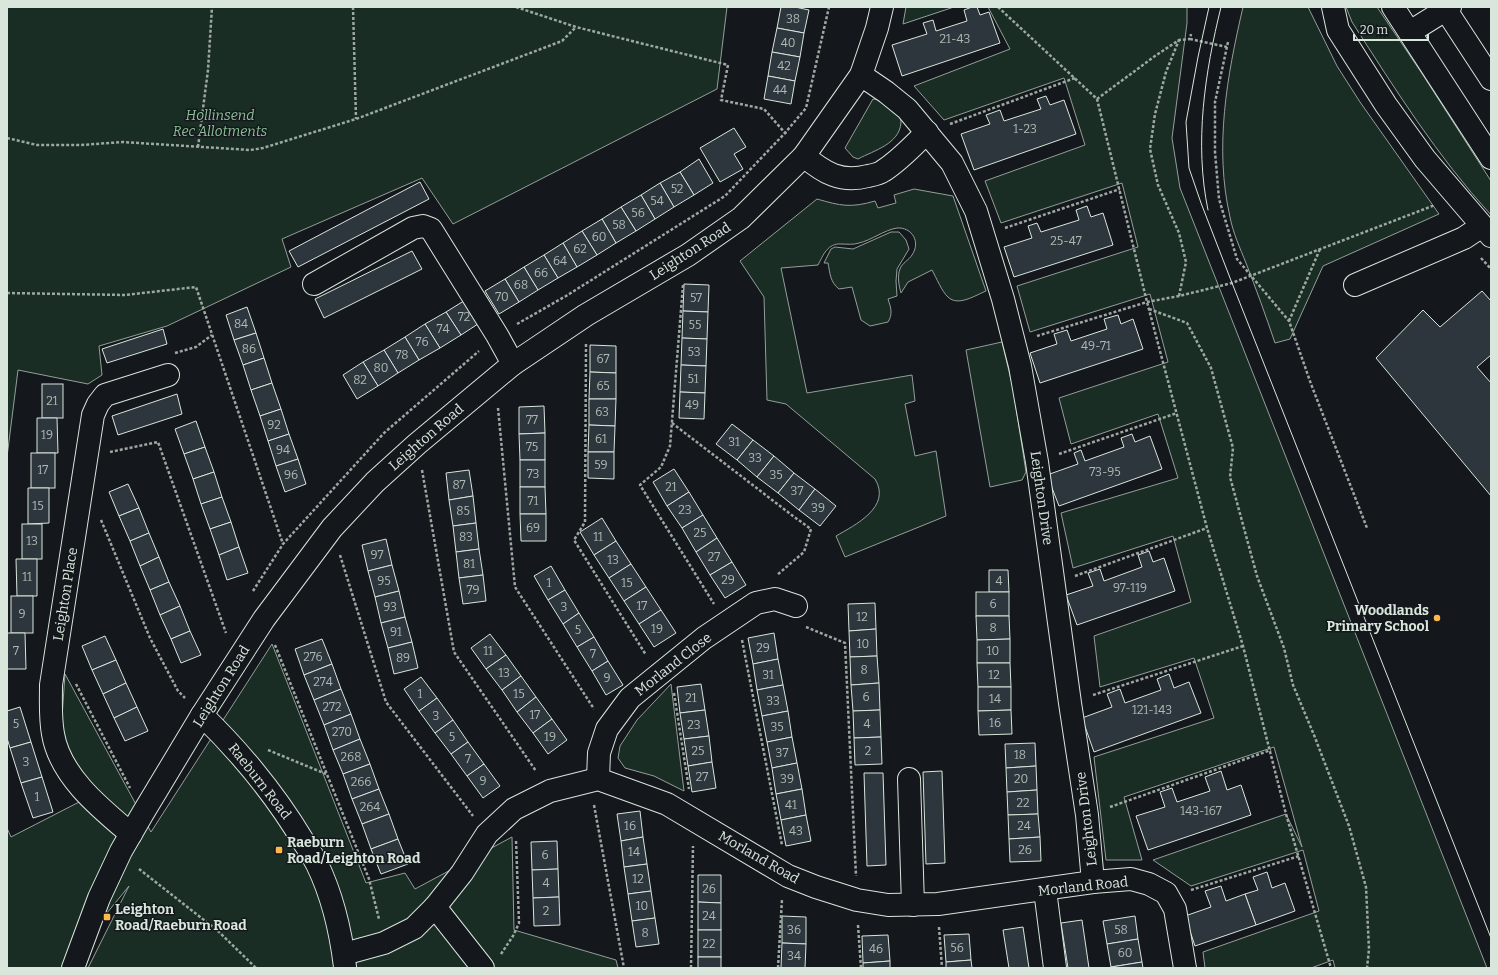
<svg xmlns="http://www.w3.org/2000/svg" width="1498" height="975" font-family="Bitter,serif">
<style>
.green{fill:#1a2d24;stroke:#939e99}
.building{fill:#2c363c;stroke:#d8e6dc}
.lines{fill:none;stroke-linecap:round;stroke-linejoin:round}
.minor-casing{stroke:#d8e6dc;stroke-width:24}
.highway-casing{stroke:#d8e6dc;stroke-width:24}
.path{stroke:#9da8a2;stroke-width:2.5;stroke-dasharray:3 2;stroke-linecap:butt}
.minor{stroke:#14181c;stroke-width:22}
.highway{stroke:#14181c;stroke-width:22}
.tram{stroke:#d8e6dc;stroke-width:1}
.poi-dot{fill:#ffb74d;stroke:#14181c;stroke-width:1.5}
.labels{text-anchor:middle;stroke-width:3;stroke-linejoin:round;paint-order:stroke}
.number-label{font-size:12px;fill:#adbab4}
.park-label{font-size:14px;font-style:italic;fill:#8ac095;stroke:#14181c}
.street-label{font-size:14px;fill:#d8e6dc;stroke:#14181c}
.poi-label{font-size:14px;font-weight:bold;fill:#d8e6dc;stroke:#14181c;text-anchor:start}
</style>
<rect width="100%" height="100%" fill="#14181c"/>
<g class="green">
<polygon points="7,7 727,7 717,89 453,224 422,178 282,239 291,267 167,326 99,346 102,375 88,384 18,370 7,457"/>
<polygon points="906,7 954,7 903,24"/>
<polygon points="988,7 1187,7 1187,23 1172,138 1180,188 1487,968 1335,968 1333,960 1311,968 1205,968 1203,952 1319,911 1303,850 1191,886 1153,860 1286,814 1302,847 1274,747 1124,797 1142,860 1106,860 1094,757 1214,718 1194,658 1100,687 1094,636 1191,602 1173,536 1073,568 1061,513 1178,478 1158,414 1071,444 1059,398 1168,362 1150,294 1030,332 1017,286 1138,247 1122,183 1001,223 985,181 1085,145 1064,78 944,120 914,86 1010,49"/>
<path d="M1243,7H1308L1337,66L1360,102L1439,214L1323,266L1290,339L1275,343C1266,316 1256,289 1246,263C1240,248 1233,233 1230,217C1214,147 1227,76 1243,7Z"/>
<path d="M1346,7H1377L1421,72L1491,181V215C1437,156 1395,89 1352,22Z"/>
<path d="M873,99C881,99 888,105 895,109C899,112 901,118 901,123C899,144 875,150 858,159L853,157L845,148Z"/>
<path d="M914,189L953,196L986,291C976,295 958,307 948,297C942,292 936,277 932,270L908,282L901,293C899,286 897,276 900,269C902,263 909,260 912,255C921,242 912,227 897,228C884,230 872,240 859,243C853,245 848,244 841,244C828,243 823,255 818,265L781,268L807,393L912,375L915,401L905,404L915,456L936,451L946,516L845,557L836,536C855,525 892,507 875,479L786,404L767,400L764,297L740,261L817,199C841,206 851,208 875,201L878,208L896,203L894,195Z"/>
<path d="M891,232H899L906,240L909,249L897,269L896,281L897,296L888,299C891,308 893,314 888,322L870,326L861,320L852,287L839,289C830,282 830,273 828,263H824L831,249L835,247L853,249Z"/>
<polygon points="1002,342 1013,388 1026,472 1022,480 990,487 966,350"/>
<polygon points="272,644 366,883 405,873 415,889 512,837 514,930 616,960 618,968 88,968 129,886 62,968 7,968 7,828 11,837 83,800 61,732 65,674 151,832"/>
<polygon points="671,684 684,791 654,776 625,768 618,758 620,746 637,720"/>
</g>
<g class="building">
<polygon points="781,7 795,7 809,10 804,33 777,28"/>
<polygon points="972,7 977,7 980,15 989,12 1000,43 902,76 892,45 927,34 923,23 933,20 936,31 967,21 964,10"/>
<polygon points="777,28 804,33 800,57 772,52"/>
<polygon points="772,52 800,57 795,81 768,76"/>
<polygon points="768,76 795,81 791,104 764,99"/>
<polygon points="1046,96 1050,105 1064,100 1076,134 974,170 961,134 990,124 986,115 1000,110 1004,121 1041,109 1037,99"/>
<polygon points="734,128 746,147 734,154 743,169 720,182 700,148"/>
<polygon points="699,159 713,183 694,195 680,172"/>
<polygon points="680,172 694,195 674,207 660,183"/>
<polygon points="420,182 429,199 298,267 289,251"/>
<polygon points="660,183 674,207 655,219 641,195"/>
<polygon points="641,195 655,219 636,231 621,207"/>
<polygon points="1087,206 1091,217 1103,213 1113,245 1014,277 1004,247 1032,238 1028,226 1037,223 1041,232 1079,220 1076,210"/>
<polygon points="621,207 636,231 616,243 602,219"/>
<polygon points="602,219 616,243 597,255 582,231"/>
<polygon points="582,231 597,255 577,267 563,243"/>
<polygon points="563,243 577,267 558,278 544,255"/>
<polygon points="412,251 422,269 324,318 315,299"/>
<polygon points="544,255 558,278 538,290 524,267"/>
<polygon points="524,267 538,290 519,302 505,279"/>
<polygon points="505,279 519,302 499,314 485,291"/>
<polygon points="684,284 709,285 708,312 683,311"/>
<polygon points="1482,291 1491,301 1491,355 1477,367 1491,383 1491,496 1376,358 1423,310 1440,327"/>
<polygon points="467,299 481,322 461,335 446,312"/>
<polygon points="247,307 256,333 234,340 226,315"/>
<polygon points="683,311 708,312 707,339 682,338"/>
<polygon points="446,312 461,335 440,348 425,324"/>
<polygon points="1118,315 1121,324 1133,319 1143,349 1040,383 1030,353 1057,344 1054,334 1067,330 1071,341 1107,329 1104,319"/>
<polygon points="425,324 440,348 419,360 405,337"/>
<polygon points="163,329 167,344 107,363 102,349"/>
<polygon points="256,333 264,358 243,365 234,340"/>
<polygon points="405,337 419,360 398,373 384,350"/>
<polygon points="682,338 707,339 706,366 681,365"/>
<polygon points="590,345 616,346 616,373 590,372"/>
<polygon points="384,350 398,373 378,386 363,362"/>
<polygon points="264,358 272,383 251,390 243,365"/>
<polygon points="363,362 378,386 357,399 343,375"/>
<polygon points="681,365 706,366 705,393 680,392"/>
<polygon points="590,372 616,373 616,399 589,399"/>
<polygon points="272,383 281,409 260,416 251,390"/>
<rect x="42" y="384" width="21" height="34"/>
<polygon points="680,392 705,393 704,419 679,418"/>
<polygon points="177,394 182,414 118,435 112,416"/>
<polygon points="589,399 616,399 615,426 589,425"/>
<polygon points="544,406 545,433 519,434 519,407"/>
<polygon points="281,409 289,434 268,441 260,416"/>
<polygon points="37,418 57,418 58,453 37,453"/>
<polygon points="196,421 205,447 184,454 175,429"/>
<polygon points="732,424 753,440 737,460 716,444"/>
<polygon points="589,425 615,426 614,452 588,452"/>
<polygon points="545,433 545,460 520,460 519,434"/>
<polygon points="289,434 298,459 276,466 268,441"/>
<polygon points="1132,434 1135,442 1150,436 1162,469 1059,506 1047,475 1078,464 1074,453 1081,450 1085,461 1124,447 1121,438"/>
<polygon points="753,440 774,456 757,477 737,460"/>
<polygon points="205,447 214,472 193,479 184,454"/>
<polygon points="588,452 614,452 614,479 588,478"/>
<rect x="31" y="453" width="24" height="35"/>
<polygon points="774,456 794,473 778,493 757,477"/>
<polygon points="298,459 306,484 285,492 276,466"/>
<rect x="520" y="460" width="25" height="27"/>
<polygon points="674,469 689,492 667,506 653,482"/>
<polygon points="469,470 473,496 449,500 446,473"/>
<polygon points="214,472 222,497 201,504 193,479"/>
<polygon points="794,473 815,489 799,510 778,493"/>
<polygon points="128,484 139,508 119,516 109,492"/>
<polygon points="520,487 545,487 546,514 520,514"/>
<polygon points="28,488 49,488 49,523 28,524"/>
<polygon points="815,489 836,506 820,526 799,510"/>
<polygon points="689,492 703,515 682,528 667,506"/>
<polygon points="473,496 476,523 453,526 449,500"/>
<polygon points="222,497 231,522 210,529 201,504"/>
<polygon points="139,508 149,533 130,541 119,516"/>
<polygon points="520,514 546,514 546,541 521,541"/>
<polygon points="703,515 717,538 696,552 682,528"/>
<polygon points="602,518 616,541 594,555 580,532"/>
<polygon points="231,522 239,547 219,555 210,529"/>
<polygon points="476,523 479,549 456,552 453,526"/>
<rect x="22" y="524" width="20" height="35"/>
<polygon points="149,533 159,557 140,566 130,541"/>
<polygon points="717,538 732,562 710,575 696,552"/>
<polygon points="386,539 392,565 368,571 362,545"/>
<polygon points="616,541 631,564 609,578 594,555"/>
<polygon points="239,547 248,573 227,580 219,555"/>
<polygon points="479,549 483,575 459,578 456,552"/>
<polygon points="1149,551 1153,562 1164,558 1175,591 1077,625 1066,595 1093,586 1088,573 1100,569 1104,581 1142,567 1138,555"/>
<polygon points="159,557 169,582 150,590 140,566"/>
<polygon points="16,559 37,559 37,596 17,596"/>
<polygon points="732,562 746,585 725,598 710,575"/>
<polygon points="631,564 646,587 624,601 609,578"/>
<polygon points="392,565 399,591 375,597 368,571"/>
<polygon points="551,566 565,590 548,600 534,576"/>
<polygon points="989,570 1008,570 1009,592 989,592"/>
<polygon points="483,575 486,601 463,604 459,578"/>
<polygon points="169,582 180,606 160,615 150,590"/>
<polygon points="646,587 661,610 639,624 624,601"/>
<polygon points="565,590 579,613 563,624 548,600"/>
<polygon points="399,591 405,617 381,623 375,597"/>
<rect x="976" y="592" width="33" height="24"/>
<rect x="11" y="596" width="22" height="37"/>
<polygon points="875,603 876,629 849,631 848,604"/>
<polygon points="180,606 190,631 171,639 160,615"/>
<polygon points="661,610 676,633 654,647 639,624"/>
<polygon points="579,613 594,637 577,647 563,624"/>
<polygon points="976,616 1009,616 1010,639 977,640"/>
<polygon points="405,617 412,642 388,648 381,623"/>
<polygon points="876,629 877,656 850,657 849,631"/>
<polygon points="190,631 201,655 181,663 171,639"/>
<polygon points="7,633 25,633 26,669 7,669"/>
<polygon points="774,633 778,659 753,664 748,638"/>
<polygon points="490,634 506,655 486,669 471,648"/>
<polygon points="105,636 116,660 92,670 82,646"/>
<polygon points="594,637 608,661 592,671 577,647"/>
<polygon points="322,639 332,664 304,675 295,649"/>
<polygon points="1010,639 1010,663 977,663 977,640"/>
<polygon points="412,642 418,668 394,674 388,648"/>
<polygon points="506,655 521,676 502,690 486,669"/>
<polygon points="877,656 879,683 851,685 850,657"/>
<polygon points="778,659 783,685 757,690 753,664"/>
<polygon points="116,660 126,683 103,694 92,670"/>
<polygon points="608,661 623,685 606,695 592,671"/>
<polygon points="977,663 1010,663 1011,687 978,687"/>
<polygon points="332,664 341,689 314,700 304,675"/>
<polygon points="1169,674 1174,688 1189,682 1201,713 1094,752 1082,718 1112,707 1107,694 1120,689 1125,703 1161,690 1157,679"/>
<polygon points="521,676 536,697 517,712 502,690"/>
<polygon points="421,677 437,698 419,711 404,689"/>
<polygon points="126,683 137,707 114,718 103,694"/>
<polygon points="879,683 880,710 853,711 851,685"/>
<polygon points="701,684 705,710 680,713 677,687"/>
<polygon points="783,685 788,711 762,716 757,690"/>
<polygon points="978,687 1011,687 1011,710 978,711"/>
<polygon points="341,689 351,714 324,725 314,700"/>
<polygon points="536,697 552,719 533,733 517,712"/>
<polygon points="437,698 453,720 435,733 419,711"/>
<polygon points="20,707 31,742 10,748 7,738 7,711"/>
<polygon points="137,707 148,731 125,741 114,718"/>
<polygon points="705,710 709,736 684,739 680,713"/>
<polygon points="880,710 881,737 854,738 853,711"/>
<polygon points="1011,710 1012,734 979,735 978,711"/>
<polygon points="788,711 792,737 767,742 762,716"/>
<polygon points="351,714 360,739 333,750 324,725"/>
<polygon points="552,719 567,740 548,754 533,733"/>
<polygon points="453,720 468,742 451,754 435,733"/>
<polygon points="709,736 712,762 688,766 684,739"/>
<polygon points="792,737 797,763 772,768 767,742"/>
<polygon points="881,737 882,764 855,765 854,738"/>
<polygon points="360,739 370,764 343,774 333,750"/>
<polygon points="31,742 42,777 21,783 10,748"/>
<polygon points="468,742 484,764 467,776 451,754"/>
<polygon points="1035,743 1036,766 1006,768 1005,744"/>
<polygon points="712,762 716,788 692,792 688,766"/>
<polygon points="797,763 802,789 776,794 772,768"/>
<polygon points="370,764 379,789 352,799 343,774"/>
<polygon points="484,764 500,786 483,798 467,776"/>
<polygon points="1036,766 1037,790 1007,792 1006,768"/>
<polygon points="942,771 945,863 926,864 923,772"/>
<polygon points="1221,771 1227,790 1241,785 1251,815 1148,850 1136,816 1165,807 1160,792 1172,788 1177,802 1210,791 1205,777"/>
<polygon points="864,773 883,773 886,865 867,866"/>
<polygon points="42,777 53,812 33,818 21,783"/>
<polygon points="379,789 389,814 362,824 352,799"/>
<polygon points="802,789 806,815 781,820 776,794"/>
<polygon points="1037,790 1038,814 1008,815 1007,792"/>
<polygon points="640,811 643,837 621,841 617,814"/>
<polygon points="389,814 398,839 371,849 362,824"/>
<polygon points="1038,814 1040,837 1009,839 1008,815"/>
<polygon points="806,815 811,841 786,846 781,820"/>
<polygon points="643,837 647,864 624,867 621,841"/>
<polygon points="1040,837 1041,861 1010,862 1009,839"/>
<polygon points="398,839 408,864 381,874 371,849"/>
<polygon points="557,841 558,869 532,870 531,842"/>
<polygon points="647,864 651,891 628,894 624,867"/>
<polygon points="558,869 559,897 533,898 532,870"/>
<polygon points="1267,872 1272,888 1285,883 1295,911 1256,925 1245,894 1258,890 1253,877"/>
<polygon points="698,875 721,875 721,903 698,902"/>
<polygon points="1221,886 1226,901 1245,894 1256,925 1195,946 1185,916 1211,907 1205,891"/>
<polygon points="651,891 655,918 632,921 628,894"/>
<polygon points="559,897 560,925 534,926 533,898"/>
<polygon points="698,902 721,903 721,930 698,930"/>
<polygon points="782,916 806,917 806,944 782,943"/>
<polygon points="1135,916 1138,939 1107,944 1103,921"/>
<polygon points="655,918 659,944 636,947 632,921"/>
<polygon points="1082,920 1089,968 1068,968 1061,923"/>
<polygon points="1023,927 1029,968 1009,968 1003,930"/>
<rect x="698" y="930" width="23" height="27"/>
<polygon points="969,934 971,960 946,962 944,935"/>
<polygon points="888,935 890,961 863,963 862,936"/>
<polygon points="1138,939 1142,962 1111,967 1107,944"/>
<polygon points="782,943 806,944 805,968 781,968"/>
<rect x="698" y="957" width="23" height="11"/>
<polygon points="971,960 972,968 946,968 946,962"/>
<polygon points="890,961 890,968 863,968 863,963"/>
<polygon points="1142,962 1143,968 1111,968 1111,967"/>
</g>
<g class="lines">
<defs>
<g id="minor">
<polyline points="1333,7 1338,30 1386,105 1425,159 1491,236"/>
<polyline points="1410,32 1450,7"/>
<polyline points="861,75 886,92 907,109 952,163 976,211 1003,299 1020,366 1037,462 1070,703 1087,815 1093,882"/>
<path d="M804,156C824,173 841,183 868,176C873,175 879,174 883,171C899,161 913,146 927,132"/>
<polyline points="314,284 413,228 423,226 431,229 497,335 513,364"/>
<polyline points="1355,285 1464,238 1482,226"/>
<path d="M202,715C241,753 275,794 303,841C308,848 313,856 317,864C332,895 341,933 345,967"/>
<polyline points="598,779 599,753 607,729 630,698 704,638 756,603 775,599 796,606"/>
<polyline points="909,779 913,905"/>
<path d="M131,834C100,808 60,776 53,734C50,718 51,701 51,685L93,415L98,404L105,395L168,375"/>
<polyline points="1045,890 1055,968"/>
<polyline points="435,907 483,968"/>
<polyline points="344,954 384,943 414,928 435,907 462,873 487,834 514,809 550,791 598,779 667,804 788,876 816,887 857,900 888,905 938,904 1093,882 1131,879 1149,884 1166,893 1175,909 1185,968"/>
<polyline points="73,968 99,898 121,851 143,813 202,715 264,619 332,528 375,482 417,444 513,364 586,315 688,255 741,218 804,156 861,75 877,28 882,7"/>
</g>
<g id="highway">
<polyline points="1393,7 1491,158"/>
<polyline points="1444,7 1491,79"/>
</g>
</defs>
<use href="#minor" class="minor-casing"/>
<use href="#highway" class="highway-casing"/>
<g class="path">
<polyline points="353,7 356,119"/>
<polyline points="516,7 576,27 728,65 721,100 764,109 786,134"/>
<polyline points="998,7 1097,99 1147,302 1207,528 1243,646 1286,814 1331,968"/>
<polyline points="1190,39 1227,47"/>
<polyline points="1228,42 1215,102 1215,152 1219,199 1237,259 1289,321 1311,384 1367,528"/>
<polyline points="1097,99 1155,56 1179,40 1190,39 1191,34"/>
<polyline points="950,124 1075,78"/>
<polyline points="7,138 37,145 81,145 123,142 250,150 263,148 356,119 562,41 576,27"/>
<polyline points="198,147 208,70 212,7"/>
<polyline points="1005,228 1120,189"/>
<polyline points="1481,258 1491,269"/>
<polyline points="683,285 670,446 661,467 640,485 714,604"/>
<polyline points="7,293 125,295 196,287 283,544"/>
<polyline points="1179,296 1186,262 1179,233 1158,185 1150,149 1155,114 1166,72 1179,40"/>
<polyline points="1149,309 1187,323 1211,368 1233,448 1230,477 1257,576 1284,648 1293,685 1314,735 1349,826 1366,887 1369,949 1367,968"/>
<polyline points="1289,321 1320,249"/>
<polyline points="517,324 566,296 725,196 785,133 806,108 829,7"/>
<polyline points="1037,336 1147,302 1179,296 1232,283 1435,205"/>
<polyline points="586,344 585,522 574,540 646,655"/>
<polyline points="175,353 196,347 212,335"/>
<polyline points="498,408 515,587 594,709"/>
<polyline points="672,423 793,516 811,529 804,552 777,575"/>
<polyline points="110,452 158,442 226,633"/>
<polyline points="1059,454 1177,413"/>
<polyline points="422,470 454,652 536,771"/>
<polyline points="101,520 150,638 178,691 185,698"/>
<polyline points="340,555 386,702 473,816"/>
<polyline points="1075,576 1207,528"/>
<polyline points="253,591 283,544 384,433 479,351"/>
<polyline points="806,627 845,643 856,876"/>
<polyline points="742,640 782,845"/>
<polyline points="275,645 369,879 379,919"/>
<polyline points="76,684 130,788"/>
<polyline points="674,693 689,789"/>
<polyline points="1093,695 1243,646"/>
<polyline points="268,750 326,774"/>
<polyline points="594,805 624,968"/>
<polyline points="1110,807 1271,750"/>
<polyline points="139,869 218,931 256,968"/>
<polyline points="1191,890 1299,856"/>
<polyline points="858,925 861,968"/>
<polyline points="939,927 942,968"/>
<polyline points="501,954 513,936 519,923 516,840"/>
<polyline points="691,968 693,846"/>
<polyline points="778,968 782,899"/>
</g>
<use href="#minor" class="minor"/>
<use href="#highway" class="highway"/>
<g class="tram">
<polyline points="1209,7 1198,57 1186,122 1189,168 1201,203 1232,283 1491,938"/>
<path d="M1208,210C1194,143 1205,72 1221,7"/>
</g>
</g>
<g class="poi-dot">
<circle cx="1437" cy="618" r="4"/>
<rect x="275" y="846" width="8" height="8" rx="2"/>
<rect x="103" y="913" width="8" height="8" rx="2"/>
</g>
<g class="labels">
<g class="number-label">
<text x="793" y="23">38</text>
<text x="955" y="43">21-43</text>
<text x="788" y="47">40</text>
<text x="784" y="70">42</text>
<text x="780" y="94">44</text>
<text x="1025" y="133">1-23</text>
<text x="677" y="193">52</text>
<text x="657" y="205">54</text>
<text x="638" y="217">56</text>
<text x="619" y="229">58</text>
<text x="599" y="241">60</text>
<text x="1066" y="245">25-47</text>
<text x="580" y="253">62</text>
<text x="560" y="265">64</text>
<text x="541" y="277">66</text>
<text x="521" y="289">68</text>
<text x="502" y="301">70</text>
<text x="696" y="302">57</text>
<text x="464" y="321">72</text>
<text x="241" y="328">84</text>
<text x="695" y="329">55</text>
<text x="443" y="333">74</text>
<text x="422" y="346">76</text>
<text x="1096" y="350">49-71</text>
<text x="249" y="353">86</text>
<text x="694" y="356">53</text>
<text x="402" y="359">78</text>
<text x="603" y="363">67</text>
<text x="381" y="372">80</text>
<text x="693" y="383">51</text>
<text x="360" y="384">82</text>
<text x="603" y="390">65</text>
<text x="52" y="405">21</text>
<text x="692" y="409">49</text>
<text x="602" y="416">63</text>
<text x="532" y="424">77</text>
<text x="274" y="429">92</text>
<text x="47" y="439">19</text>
<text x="601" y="443">61</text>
<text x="734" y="446">31</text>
<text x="532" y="451">75</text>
<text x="283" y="454">94</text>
<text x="755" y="462">33</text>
<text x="601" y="469">59</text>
<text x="43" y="474">17</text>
<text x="1105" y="476">73-95</text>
<text x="533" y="478">73</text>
<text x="291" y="479">96</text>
<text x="776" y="479">35</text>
<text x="459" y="489">87</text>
<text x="671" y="491">21</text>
<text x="797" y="495">37</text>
<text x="533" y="505">71</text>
<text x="38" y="510">15</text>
<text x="818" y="512">39</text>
<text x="685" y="514">23</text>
<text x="463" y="515">85</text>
<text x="533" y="532">69</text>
<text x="700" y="537">25</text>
<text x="466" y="541">83</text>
<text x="598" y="541">11</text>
<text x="32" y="545">13</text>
<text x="377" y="559">97</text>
<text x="714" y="561">27</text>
<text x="613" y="564">13</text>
<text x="469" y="568">81</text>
<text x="27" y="581">11</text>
<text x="728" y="584">29</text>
<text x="384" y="585">95</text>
<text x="999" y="585">4</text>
<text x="549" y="587">1</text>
<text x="627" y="587">15</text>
<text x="1130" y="592">97-119</text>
<text x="473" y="594">79</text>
<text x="993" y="608">6</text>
<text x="642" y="610">17</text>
<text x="390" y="611">93</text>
<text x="564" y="611">3</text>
<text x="22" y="618">9</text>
<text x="862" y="621">12</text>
<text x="993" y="632">8</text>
<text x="657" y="633">19</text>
<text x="578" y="634">5</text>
<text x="396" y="636">91</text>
<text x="863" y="648">10</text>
<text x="763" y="652">29</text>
<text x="16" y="655">7</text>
<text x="488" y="655">11</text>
<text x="993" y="655">10</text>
<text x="593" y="658">7</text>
<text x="313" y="661">276</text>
<text x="403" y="662">89</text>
<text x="864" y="674">8</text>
<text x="504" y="677">13</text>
<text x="768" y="679">31</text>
<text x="994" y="679">12</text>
<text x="607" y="682">9</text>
<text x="323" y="686">274</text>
<text x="420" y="698">1</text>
<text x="519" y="698">15</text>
<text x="866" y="701">6</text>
<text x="691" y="702">21</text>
<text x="995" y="703">14</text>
<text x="773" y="705">33</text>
<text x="332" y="711">272</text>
<text x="1152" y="714">121-143</text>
<text x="535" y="719">17</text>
<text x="436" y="720">3</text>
<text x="995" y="727">16</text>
<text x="16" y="728">5</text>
<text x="867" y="728">4</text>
<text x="694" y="729">23</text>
<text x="777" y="731">35</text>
<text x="342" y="736">270</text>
<text x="452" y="741">5</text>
<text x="550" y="741">19</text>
<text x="698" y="755">25</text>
<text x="868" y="755">2</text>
<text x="782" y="757">37</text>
<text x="1020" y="759">18</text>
<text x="351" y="761">268</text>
<text x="468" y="763">7</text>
<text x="26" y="766">3</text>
<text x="702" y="781">27</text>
<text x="787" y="783">39</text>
<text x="1021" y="783">20</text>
<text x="483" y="785">9</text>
<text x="361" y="786">266</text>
<text x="37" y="801">1</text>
<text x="1023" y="807">22</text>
<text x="791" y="809">41</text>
<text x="370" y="811">264</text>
<text x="1201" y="815">143-167</text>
<text x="630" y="830">16</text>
<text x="1024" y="830">24</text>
<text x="796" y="835">43</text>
<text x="1025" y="854">26</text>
<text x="634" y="856">14</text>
<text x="545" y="859">6</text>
<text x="638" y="883">12</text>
<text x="546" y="887">4</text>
<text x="709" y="893">26</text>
<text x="642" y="910">10</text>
<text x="546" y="915">2</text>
<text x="709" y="920">24</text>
<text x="794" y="934">36</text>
<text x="1121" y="934">58</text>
<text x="645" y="937">8</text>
<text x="709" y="948">22</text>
<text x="957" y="952">56</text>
<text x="876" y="953">46</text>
<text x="1125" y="957">60</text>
<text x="794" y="960">34</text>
</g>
<g class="park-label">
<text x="220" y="120">Hollinsend<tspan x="220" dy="16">Rec Allotments</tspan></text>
</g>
<g class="street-label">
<text transform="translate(690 251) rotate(-33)" y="5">Leighton Road</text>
<text transform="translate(426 437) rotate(-41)" y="5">Leighton Road</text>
<text transform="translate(1042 498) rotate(82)" y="5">Leighton Drive</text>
<text transform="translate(65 594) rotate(-81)" y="5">Leighton Place</text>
<text transform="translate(673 664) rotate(-38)" y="5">Morland Close</text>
<text transform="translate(221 686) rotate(-58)" y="5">Leighton Road</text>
<text transform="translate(260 781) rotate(52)" y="5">Raeburn Road</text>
<text transform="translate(1086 819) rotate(-97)" y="5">Leighton Drive</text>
<text transform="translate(759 857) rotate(30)" y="5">Morland Road</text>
<text transform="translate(1083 886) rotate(-6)" y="5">Morland Road</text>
</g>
<g class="poi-label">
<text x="1429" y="615" text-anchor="end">Woodlands<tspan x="1429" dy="16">Primary School</tspan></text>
<text x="287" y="847">Raeburn<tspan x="287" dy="16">Road/Leighton Road</tspan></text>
<text x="115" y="914">Leighton<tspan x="115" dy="16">Road/Raeburn Road</tspan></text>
</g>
</g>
<rect width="1498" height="975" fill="none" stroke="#d8e6dc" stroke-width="16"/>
<path d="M1354 34v6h74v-6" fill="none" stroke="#d8e6dc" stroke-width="2"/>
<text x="1360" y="34" font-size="12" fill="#d8e6dc" stroke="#14181c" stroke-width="3" paint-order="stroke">20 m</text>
</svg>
